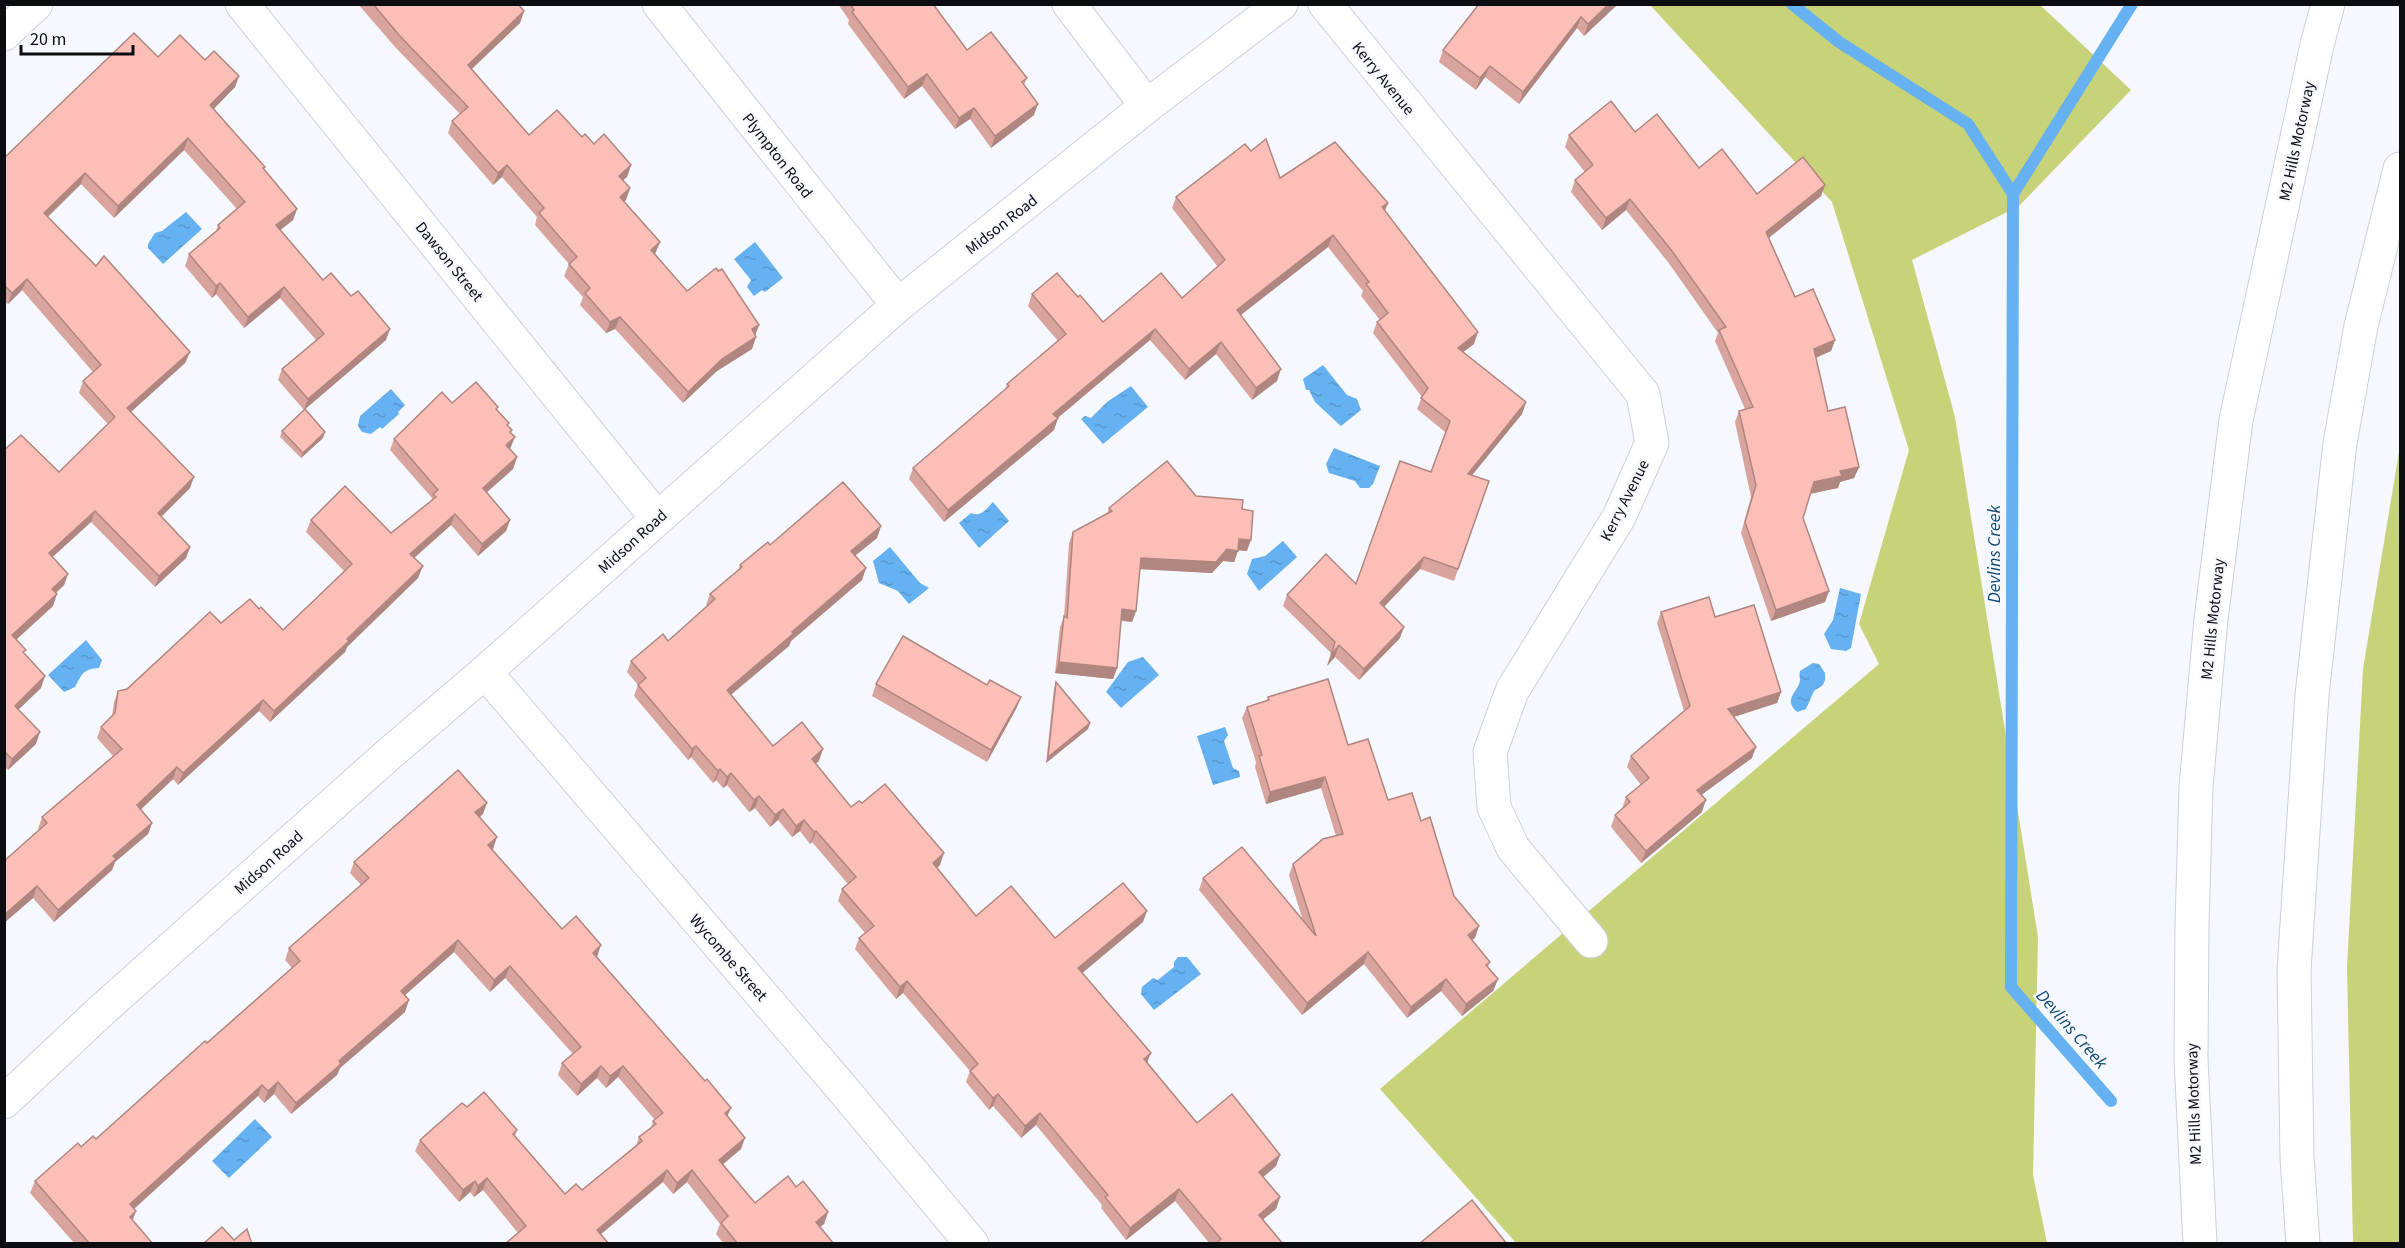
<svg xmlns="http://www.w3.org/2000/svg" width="2405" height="1248" font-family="'Source Sans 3',sans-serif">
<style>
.green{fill:#c8d278}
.water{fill:url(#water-ripples)}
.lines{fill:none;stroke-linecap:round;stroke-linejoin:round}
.stream{stroke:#66b1f1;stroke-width:12}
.minor-casing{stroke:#ccd0db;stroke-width:35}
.highway-casing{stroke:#ccd0db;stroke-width:35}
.minor{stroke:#fff;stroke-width:33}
.highway{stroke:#fff;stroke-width:33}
.wall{fill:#d9a49d}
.shaded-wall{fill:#b08680}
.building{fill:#fcbfb7;stroke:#b08680;stroke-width:1.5}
.labels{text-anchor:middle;stroke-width:4.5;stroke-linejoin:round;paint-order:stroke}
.street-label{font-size:16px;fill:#0c0d11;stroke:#f5f8ff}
.water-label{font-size:18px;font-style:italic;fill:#114872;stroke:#f5f8ff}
</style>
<defs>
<pattern id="water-ripples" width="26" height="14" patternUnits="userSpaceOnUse" patternTransform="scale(1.5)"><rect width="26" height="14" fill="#66b1f1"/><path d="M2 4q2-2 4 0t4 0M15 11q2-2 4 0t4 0" fill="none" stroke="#5797ce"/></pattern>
</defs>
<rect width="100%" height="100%" fill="#f5f8ff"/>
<g class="green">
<polygon points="1650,5 2040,5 2131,90 2019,206 1912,260 1955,417 2038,937 2033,1175 2047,1243 1516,1243 1380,1089 1879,664 1859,624 1909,450 1832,202"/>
<polygon points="2400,446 2400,1243 2353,1243 2347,968 2363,669"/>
</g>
<g class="water">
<polygon points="186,212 202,229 163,264 148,248 148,244 155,233 162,231"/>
<polygon points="755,242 783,278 765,292 762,290 754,296 747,287 751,280 734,259"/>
<polygon points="1323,365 1347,395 1357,399 1361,410 1341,426 1315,402 1309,390 1306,390 1303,379"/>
<polygon points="1131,386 1148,407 1103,444 1081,419 1085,416 1091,418 1107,402"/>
<polygon points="391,389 405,405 398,412 399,414 382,429 380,427 371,434 362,432 358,426 360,416"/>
<polygon points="1334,448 1380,466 1373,484 1369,488 1360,488 1355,481 1329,473 1326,464"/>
<path d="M993,502L1009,521L979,548L959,523L971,513C981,518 987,508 993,502Z"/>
<polygon points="1283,541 1297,557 1259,591 1247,574 1252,559 1265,556"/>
<polygon points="890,547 920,583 929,588 909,604 898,591 879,583 873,561"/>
<polygon points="1840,588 1861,594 1851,648 1846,651 1831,649 1824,634 1833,620"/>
<path d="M86,640L102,660L99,668C83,669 82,674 75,687L64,692L48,675Z"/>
<polygon points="1143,657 1159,675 1121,708 1106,692 1128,662"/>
<path d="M1813,663L1819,664L1825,673V680L1823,685L1814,691L1806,709L1797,712C1783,699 1797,693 1800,681C1800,678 1799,674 1800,671Z"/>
<polygon points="1225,727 1228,735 1224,741 1233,768 1239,771 1240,777 1213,785 1197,736"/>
<polygon points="1178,957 1187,957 1201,974 1154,1010 1141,994 1142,987 1153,978 1158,980 1174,967 1174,962"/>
<polygon points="255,1119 272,1137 229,1178 212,1161"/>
</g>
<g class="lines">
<g class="stream">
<polyline points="1792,4 1839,42 1968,124 2013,194"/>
<polyline points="2111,1101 2011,987 2013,194 2132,4"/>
</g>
<defs>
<g id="minor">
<polyline points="242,4 657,518"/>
<polyline points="659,4 898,305"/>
<polyline points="1069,4 1147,106"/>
<polyline points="1325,4 1643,394 1652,443 1619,517 1512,691 1490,752 1494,807 1513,848 1591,941"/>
<polyline points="4,34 36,4"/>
<polyline points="485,672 841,1087 972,1244"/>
<polyline points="4,1102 102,1010 389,754 485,672 898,305 1147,106 1281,4"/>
</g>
<g id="highway">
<polyline points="2200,1244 2191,1059 2192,925 2196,787 2211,619 2236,420 2317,45 2328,4"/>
<polyline points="2303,1244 2297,1157 2294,970 2312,695 2340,443 2361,326 2400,169"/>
</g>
</defs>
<use href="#minor" class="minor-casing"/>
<use href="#highway" class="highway-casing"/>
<use href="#minor" class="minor"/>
<use href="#highway" class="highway"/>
</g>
<g class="wall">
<polygon points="358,4 518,4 524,11 520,23 472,69 529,135 582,137 631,165 627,177 623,180 630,188 626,200 624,202 655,254 687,291 755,335 752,349 717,371 683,403 615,329 606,333 580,305 583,297 564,276 569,264 535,225 537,217 502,177 493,185 448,133 452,121 460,114 395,47"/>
<polygon points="838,4 936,4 934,6 967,50 1027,78 1024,85 1034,115 991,148 970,119 955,129 922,86 904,99 848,24 849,20"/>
<polygon points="1479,4 1618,4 1584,36 1577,28 1519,104 1485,77 1476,90 1439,62 1443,50"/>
<polygon points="158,57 205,60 239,76 235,87 213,109 265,167 264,169 297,209 293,220 280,230 323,280 386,340 304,410 278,380 282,369 316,340 280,298 244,328 216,294 212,298 185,266 189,254 216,231 218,225 237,209 184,150 114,218 81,184 48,217 96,266 190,352 185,363 131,412 190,488 161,517 190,547 186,558 155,587 91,522 52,557 68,574 64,585 56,593 53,606 16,640 24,654 41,688 18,709 36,744 8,770 4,767 4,450 59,472 108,424 79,393 83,381 93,372 22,290 8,304 4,301 4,158"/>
<polygon points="1635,132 1699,168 1757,194 1825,185 1821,196 1769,238 1795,297 1835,340 1831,351 1816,358 1828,411 1859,467 1854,478 1840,482 1838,488 1810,493 1803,518 1829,591 1825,602 1771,621 1741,533 1751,497 1735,422 1739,411 1745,409 1715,341 1718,333 1668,262 1626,210 1602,230 1571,192 1575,180 1585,172 1565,147 1569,135"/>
<polygon points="1251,151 1280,178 1388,203 1385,211 1474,344 1463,352 1526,402 1522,414 1472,475 1489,481 1454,581 1420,569 1384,607 1400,638 1359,680 1335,657 1327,666 1331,653 1283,606 1287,595 1356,583 1431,472 1445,432 1417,409 1422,397 1373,333 1377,322 1380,320 1361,296 1363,291 1328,247 1241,315 1277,381 1252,400 1216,354 1185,380 1150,340 1058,418 1054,430 944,522 909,479 913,468 1005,390 1007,384 1058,341 1028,306 1032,294 1078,297 1103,322 1182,298 1218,267 1172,208 1176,197"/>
<polygon points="452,403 497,409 508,426 510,433 510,449 517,457 513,469 486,493 510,520 506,531 478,556 451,525 414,558 418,578 347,647 345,652 270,722 259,711 178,785 173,779 140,809 152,823 148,834 115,862 112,870 54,922 33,898 4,923 4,861 39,830 38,829 42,817 113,756 97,738 101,727 112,716 114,702 118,691 127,689 221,623 259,609 283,630 345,572 306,532 311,520 391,533 431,501 432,498 390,450 394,439"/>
<polygon points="282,431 323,438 301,458 280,437"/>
<polygon points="1196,496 1242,509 1247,551 1238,550 1234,562 1223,561 1212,573 1140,569 1136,611 1132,622 1121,621 1117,668 1113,679 1055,673 1060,627 1064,617 1069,543 1073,532 1107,514 1109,508"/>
<polygon points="881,526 877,538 855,556 866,568 862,580 791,641 789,646 731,695 773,746 819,761 815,763 851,807 940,865 937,868 976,916 1055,938 1143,922 1082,973 1147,1063 1197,1123 1280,1155 1276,1166 1263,1177 1280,1197 1276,1209 1263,1219 1283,1244 1210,1244 1175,1201 1126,1240 1101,1208 1102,1205 1036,1125 1021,1138 993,1106 989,1110 966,1082 970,1071 903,993 896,999 855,949 859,938 865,933 838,901 842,889 848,884 812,842 810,844 800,831 792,837 778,820 770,827 755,808 749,812 727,785 723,788 716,780 713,783 691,757 688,760 634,696 638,685 627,672 631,661 668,641 707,606 706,605 710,594 738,571 740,565 770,545"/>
<polygon points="1661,612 1715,617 1781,692 1777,703 1734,717 1752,758 1701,795 1702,812 1641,863 1611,827 1615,815 1622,809 1626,797 1641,785 1627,767 1631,756 1684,711 1657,623"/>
<polygon points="1056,682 1090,723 1088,729 1046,763 1054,688"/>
<polygon points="876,684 1021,697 1016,709 987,762 872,696"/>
<polygon points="1268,697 1348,745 1388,800 1421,821 1454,896 1475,938 1472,940 1490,962 1488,967 1498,979 1493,991 1462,1016 1441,991 1407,1018 1364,964 1302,1015 1199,890 1203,878 1303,921 1289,875 1293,864 1336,836 1321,788 1266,804 1255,767 1256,762 1242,718 1247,707 1267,700"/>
<polygon points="483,814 480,817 493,849 492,850 562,929 597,957 728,1116 741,1149 723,1164 755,1203 796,1187 828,1212 824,1224 820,1227 834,1244 724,1244 716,1234 720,1224 687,1182 673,1194 663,1182 518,1233 483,1190 474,1197 470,1192 459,1202 415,1151 420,1140 467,1107 517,1130 515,1136 565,1194 582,1190 636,1146 639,1137 651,1128 653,1121 655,1120 618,1077 606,1088 597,1078 577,1096 558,1075 562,1063 573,1054 505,978 490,992 454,952 405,995 405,1012 340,1068 337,1075 291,1114 274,1094 264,1103 258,1096 134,1209 136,1211 132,1220 153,1244 75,1244 30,1193 35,1181 81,1147 96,1139 292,968 285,960 289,948 361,885 350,873 354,862"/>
</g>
<g class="shaded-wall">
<polygon points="1609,4 1618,4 1584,36 1588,24"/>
<polygon points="524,11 520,23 464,76 468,65"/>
<polygon points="1581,17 1577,28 1519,104 1523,92"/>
<polygon points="1490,66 1485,77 1476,90 1480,78"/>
<polygon points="927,74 922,86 904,99 908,87"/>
<polygon points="239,76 235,87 206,117 210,105"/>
<polygon points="1038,104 1034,115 991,148 995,136"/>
<polygon points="974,108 970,119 955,129 959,118"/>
<polygon points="188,138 184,150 114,218 118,206"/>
<polygon points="507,165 502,177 493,185 498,173"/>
<polygon points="631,165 627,177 615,187 619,176"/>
<polygon points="85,173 81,184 40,224 44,213"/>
<polygon points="1825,185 1821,196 1762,243 1766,232"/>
<polygon points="630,188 626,200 616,209 620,197"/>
<polygon points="1630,199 1626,210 1602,230 1606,218"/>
<polygon points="1388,203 1383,214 1382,207"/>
<polygon points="297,209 293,220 272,237 276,225"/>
<polygon points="1333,235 1328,247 1233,321 1237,310"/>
<polygon points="660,242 655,254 647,261 651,250"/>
<polygon points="27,279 22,290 8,304 12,293"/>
<polygon points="220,283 216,294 212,298 216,286"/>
<polygon points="284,287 280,298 244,328 248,317"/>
<polygon points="620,317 615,329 606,333 610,322"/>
<polygon points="759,325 755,336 752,329"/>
<polygon points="390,329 386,340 304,410 308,399"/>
<polygon points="1155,329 1150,340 1049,425 1053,414"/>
<polygon points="1478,332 1474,344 1454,359 1458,348"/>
<polygon points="756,337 752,349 717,371 683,403 688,392 722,359"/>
<polygon points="1835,340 1831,351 1810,360 1814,349"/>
<polygon points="1221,342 1216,354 1185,380 1189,369"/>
<polygon points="190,352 185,363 123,419 127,408"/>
<polygon points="1281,369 1277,381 1252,400 1256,388"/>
<polygon points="1526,402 1522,414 1464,485 1468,474"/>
<polygon points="1058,418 1054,430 944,522 948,510"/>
<polygon points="325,432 323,438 301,458 303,453"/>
<polygon points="515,437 510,449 502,456 506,445"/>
<polygon points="517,457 513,469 478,500 483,488"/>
<polygon points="1859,467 1854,478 1840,482 1838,488 1810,494 1814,482 1840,471"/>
<polygon points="194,477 190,488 154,524 158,513"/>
<polygon points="95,511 91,522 45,564 49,553"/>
<polygon points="455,514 451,525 406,565 410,554"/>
<polygon points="510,520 506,531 478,556 482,544"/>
<polygon points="881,526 877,538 847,562 851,551"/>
<polygon points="1239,539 1251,540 1247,551 1235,550"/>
<polygon points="190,547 186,558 155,587 159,576"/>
<polygon points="1227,549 1238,551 1234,562 1223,561 1212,573 1137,569 1141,558"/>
<polygon points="1424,557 1420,569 1376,615 1380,603"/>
<polygon points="423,566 418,578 347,647 345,652 270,722 274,711"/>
<polygon points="866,568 862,580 791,641 789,646 722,702 727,690 792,632"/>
<polygon points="68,574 64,585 48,600 52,589"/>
<polygon points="1829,591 1825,602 1771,621 1776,610"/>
<polygon points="57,594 53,606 8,647 12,635"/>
<polygon points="1122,609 1136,611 1132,622 1118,620"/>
<polygon points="1404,627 1400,638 1359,680 1364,669"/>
<polygon points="1339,645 1335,657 1327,666 1331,655"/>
<polygon points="1059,662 1117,668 1113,679 1055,673"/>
<polygon points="45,676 41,688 11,717 15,706"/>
<polygon points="1781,692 1777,703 1724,720 1728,709"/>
<polygon points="1021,697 1016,709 987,762 991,750"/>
<polygon points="263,700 259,711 178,785 183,773"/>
<polygon points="1090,723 1088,729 1046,763 1048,757"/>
<polygon points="40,732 36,744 8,770 12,759"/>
<polygon points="696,746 691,757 688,760 692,749"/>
<polygon points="1756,747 1752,758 1693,801 1697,790"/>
<polygon points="823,749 819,761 807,770 812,759"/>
<polygon points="177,767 173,779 133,817 137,805"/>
<polygon points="720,769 716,780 713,783 718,771"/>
<polygon points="731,773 727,785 723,788 727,777"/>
<polygon points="1325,777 1321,788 1266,804 1270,792"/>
<polygon points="759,796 755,808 749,812 754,800"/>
<polygon points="1706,800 1702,812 1641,863 1646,851"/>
<polygon points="487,803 483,814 471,824 475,812"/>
<polygon points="783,809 778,820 770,827 775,815"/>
<polygon points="804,820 800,831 792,837 796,826"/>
<polygon points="152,823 148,834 115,862 112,870 54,922 58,910 113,856"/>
<polygon points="816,831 812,842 810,844 814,832"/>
<polygon points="497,837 493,849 484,857 488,845"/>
<polygon points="944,853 940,865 929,875 933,863"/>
<polygon points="37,886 33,898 4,923 4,915"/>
<polygon points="1147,911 1143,922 1074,980 1078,968"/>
<polygon points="1479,926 1475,938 1464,946 1468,935"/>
<polygon points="458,940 454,952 397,1002 401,991"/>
<polygon points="601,945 597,957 593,953"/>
<polygon points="1368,952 1364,964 1302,1015 1307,1003"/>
<polygon points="510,966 505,978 490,992 494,980"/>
<polygon points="1446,979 1441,991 1407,1018 1411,1007"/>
<polygon points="1498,979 1493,991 1462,1016 1466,1004"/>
<polygon points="907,981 903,993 896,999 900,987"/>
<polygon points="409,1000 405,1012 340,1068 337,1075 291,1114 296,1103 339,1061"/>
<polygon points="1151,1053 1146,1065 1144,1059"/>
<polygon points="601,1066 597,1078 577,1096 581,1084"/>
<polygon points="623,1066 618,1077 606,1088 610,1076"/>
<polygon points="278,1082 274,1094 264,1103 268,1091"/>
<polygon points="262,1085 258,1096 126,1216 130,1204"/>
<polygon points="998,1094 993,1106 989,1110 993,1098"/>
<polygon points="731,1108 726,1119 725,1113"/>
<polygon points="1040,1113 1036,1125 1021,1138 1025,1126"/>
<polygon points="745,1138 741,1149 715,1171 719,1160"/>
<polygon points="1280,1155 1276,1166 1255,1184 1259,1172"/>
<polygon points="667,1170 663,1182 593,1241 597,1230"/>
<polygon points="692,1170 687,1182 673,1194 677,1183"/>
<polygon points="487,1178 483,1190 474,1197 478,1186"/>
<polygon points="475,1181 470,1192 459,1202 463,1190"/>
<polygon points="1179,1189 1175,1201 1126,1240 1130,1228"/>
<polygon points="1280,1197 1276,1209 1255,1226 1259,1215"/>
<polygon points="136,1211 132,1222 130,1217"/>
<polygon points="828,1212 824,1224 812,1233 816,1222"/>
</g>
<g class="building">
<polygon points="373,4 518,4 524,11 468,65 529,135 557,110 582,137 585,134 594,144 604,134 631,165 619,176 630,188 620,197 660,242 651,250 687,291 716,268 718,271 722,269 759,325 752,329 756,337 722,359 688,392 620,317 610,322 585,293 590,288 569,264 577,257 539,213 544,208 507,165 498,173 452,121 468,107 399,35"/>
<polygon points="850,4 933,4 967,50 991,32 1027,78 1022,82 1038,104 995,136 974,108 959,118 927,74 908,87 852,12 854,10"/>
<polygon points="1479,4 1609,4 1588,24 1581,17 1523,92 1490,66 1480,78 1443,50"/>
<polygon points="134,33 158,57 180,35 205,60 214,51 239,76 210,105 265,167 263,168 297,209 276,225 323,280 331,273 351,296 358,291 390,329 308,399 282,369 324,334 284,287 248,317 220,283 216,286 189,254 220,228 218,225 245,202 188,138 118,206 85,173 44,213 96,266 104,256 190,352 127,408 194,477 158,513 190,547 159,576 95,511 49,553 68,574 52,589 57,594 12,635 26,650 23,652 45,676 15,706 40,732 12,759 4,751 4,450 21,435 59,472 115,417 83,381 101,365 27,279 12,293 4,285 4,158"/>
<polygon points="1611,101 1635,132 1657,114 1699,168 1722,149 1757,194 1803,157 1825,185 1766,232 1795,297 1813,289 1835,340 1814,349 1828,411 1845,407 1859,467 1840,471 1842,476 1814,482 1803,518 1829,591 1776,610 1745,522 1756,485 1739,411 1753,407 1719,330 1726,327 1672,251 1630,199 1606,218 1575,180 1593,165 1569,135"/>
<polygon points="1266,139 1280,178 1335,142 1388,203 1382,207 1478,332 1458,348 1526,402 1468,474 1489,481 1458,569 1424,557 1380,603 1404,627 1364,669 1339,645 1331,655 1335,642 1287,595 1326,554 1356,584 1400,461 1431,472 1450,421 1421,398 1428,388 1377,322 1388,313 1366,284 1369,282 1333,235 1237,310 1281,369 1256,388 1221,342 1189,369 1155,329 1053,414 1058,418 948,510 913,468 1009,386 1007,384 1066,334 1032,294 1057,273 1078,297 1080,295 1103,322 1161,273 1182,298 1225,260 1176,197 1245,144 1251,151"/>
<polygon points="476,382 498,407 496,409 509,423 507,425 512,430 510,432 515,437 506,445 517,457 483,488 510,520 482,544 455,514 410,554 423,566 347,639 349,641 274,711 263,700 183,773 177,767 137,805 152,823 113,856 116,859 58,910 37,886 4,915 4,861 47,823 42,817 122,749 101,727 115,713 118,691 127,689 210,612 221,623 250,599 259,609 261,607 283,630 352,564 311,520 345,486 391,533 436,497 433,494 438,490 394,439 442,392 452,403"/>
<polygon points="305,409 325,432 303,453 282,431"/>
<polygon points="1167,461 1196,496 1243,500 1242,509 1253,511 1251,540 1239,539 1238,551 1227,549 1216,562 1141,558 1136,611 1122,609 1117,668 1059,662 1064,616 1067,618 1073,532 1112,511 1109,508"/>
<polygon points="843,482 881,526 851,551 866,568 792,632 793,634 727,690 773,746 802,722 823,749 812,759 851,807 859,801 862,803 885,784 944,853 933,863 976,916 1011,886 1055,938 1123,883 1147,911 1078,968 1151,1053 1144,1059 1197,1123 1232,1094 1280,1155 1259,1172 1280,1197 1259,1215 1283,1244 1216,1244 1221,1239 1179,1189 1130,1228 1105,1197 1108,1195 1040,1113 1025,1126 998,1094 993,1098 970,1071 978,1064 907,981 900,987 859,938 874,926 842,889 856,877 816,831 814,832 804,820 796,826 783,809 775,815 759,796 754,800 731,773 727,777 720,769 718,771 696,746 692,749 638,685 646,678 631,661 663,634 668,641 715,599 710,594 742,567 740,565 768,542 770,545"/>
<polygon points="1709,597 1715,617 1754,605 1781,692 1728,709 1756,747 1697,790 1706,800 1646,851 1615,815 1630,802 1626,797 1649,778 1631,756 1690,706 1661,612"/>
<polygon points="903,636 987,685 990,680 1021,697 991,750 876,684"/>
<polygon points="1328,679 1348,745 1368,739 1388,800 1412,793 1421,821 1430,817 1454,896 1479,926 1468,935 1490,962 1486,965 1498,979 1466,1004 1446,979 1411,1007 1368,952 1307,1003 1203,878 1242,847 1316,936 1293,864 1323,839 1343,834 1325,777 1270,792 1259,756 1262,755 1247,707 1269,700 1268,697"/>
<polygon points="1056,682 1090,723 1048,757"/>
<polygon points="458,770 487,803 475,812 497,837 488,845 562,929 576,916 601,945 593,953 705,1081 707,1079 731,1108 725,1113 745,1138 719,1160 755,1203 788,1176 796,1187 803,1181 828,1212 816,1222 834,1244 738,1244 721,1223 728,1216 692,1170 677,1183 667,1170 597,1230 609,1244 505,1244 526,1226 487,1178 478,1186 475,1181 463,1190 420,1140 462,1103 467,1107 484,1092 517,1130 513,1134 565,1194 576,1184 582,1190 642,1141 639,1137 656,1124 653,1121 663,1113 623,1066 610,1076 601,1066 581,1084 562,1063 581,1047 510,966 494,980 458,940 401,991 409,1000 339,1061 341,1064 296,1103 278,1082 268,1091 262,1085 130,1204 136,1211 130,1217 153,1244 90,1244 35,1181 78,1143 81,1147 93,1136 96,1139 205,1041 207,1043 300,961 289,948 369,878 354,862"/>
<polygon points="1472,1200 1507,1244 1419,1244"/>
<polygon points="222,1227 234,1240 247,1229 252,1244 203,1244"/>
</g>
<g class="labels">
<g class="street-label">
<text transform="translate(1384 78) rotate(51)" y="6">Kerry Avenue</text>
<text transform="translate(2296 141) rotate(-78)" y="6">M2 Hills Motorway</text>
<text transform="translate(778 155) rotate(52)" y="6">Plympton Road</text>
<text transform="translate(1001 224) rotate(-38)" y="6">Midson Road</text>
<text transform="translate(450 261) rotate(51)" y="6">Dawson Street</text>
<text transform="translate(1624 500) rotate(-63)" y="6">Kerry Avenue</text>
<text transform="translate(632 541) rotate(-42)" y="6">Midson Road</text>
<text transform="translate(2212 619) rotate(-84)" y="6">M2 Hills Motorway</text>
<text transform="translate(268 862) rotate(-42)" y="6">Midson Road</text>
<text transform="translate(729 957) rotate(49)" y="6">Wycombe Street</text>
<text transform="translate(2193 1104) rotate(-92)" y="6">M2 Hills Motorway</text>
</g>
<g class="water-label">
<text transform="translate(1994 554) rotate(-90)" y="6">Devlins Creek</text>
<text transform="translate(2072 1029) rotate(49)" y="6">Devlins Creek</text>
</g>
</g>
<rect width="2405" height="1248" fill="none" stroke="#0c0d11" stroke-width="12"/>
<path d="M21 45v9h112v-9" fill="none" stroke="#0c0d11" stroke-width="3"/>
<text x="30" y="45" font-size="18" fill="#0c0d11" stroke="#f5f8ff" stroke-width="4.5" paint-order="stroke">20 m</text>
</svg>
